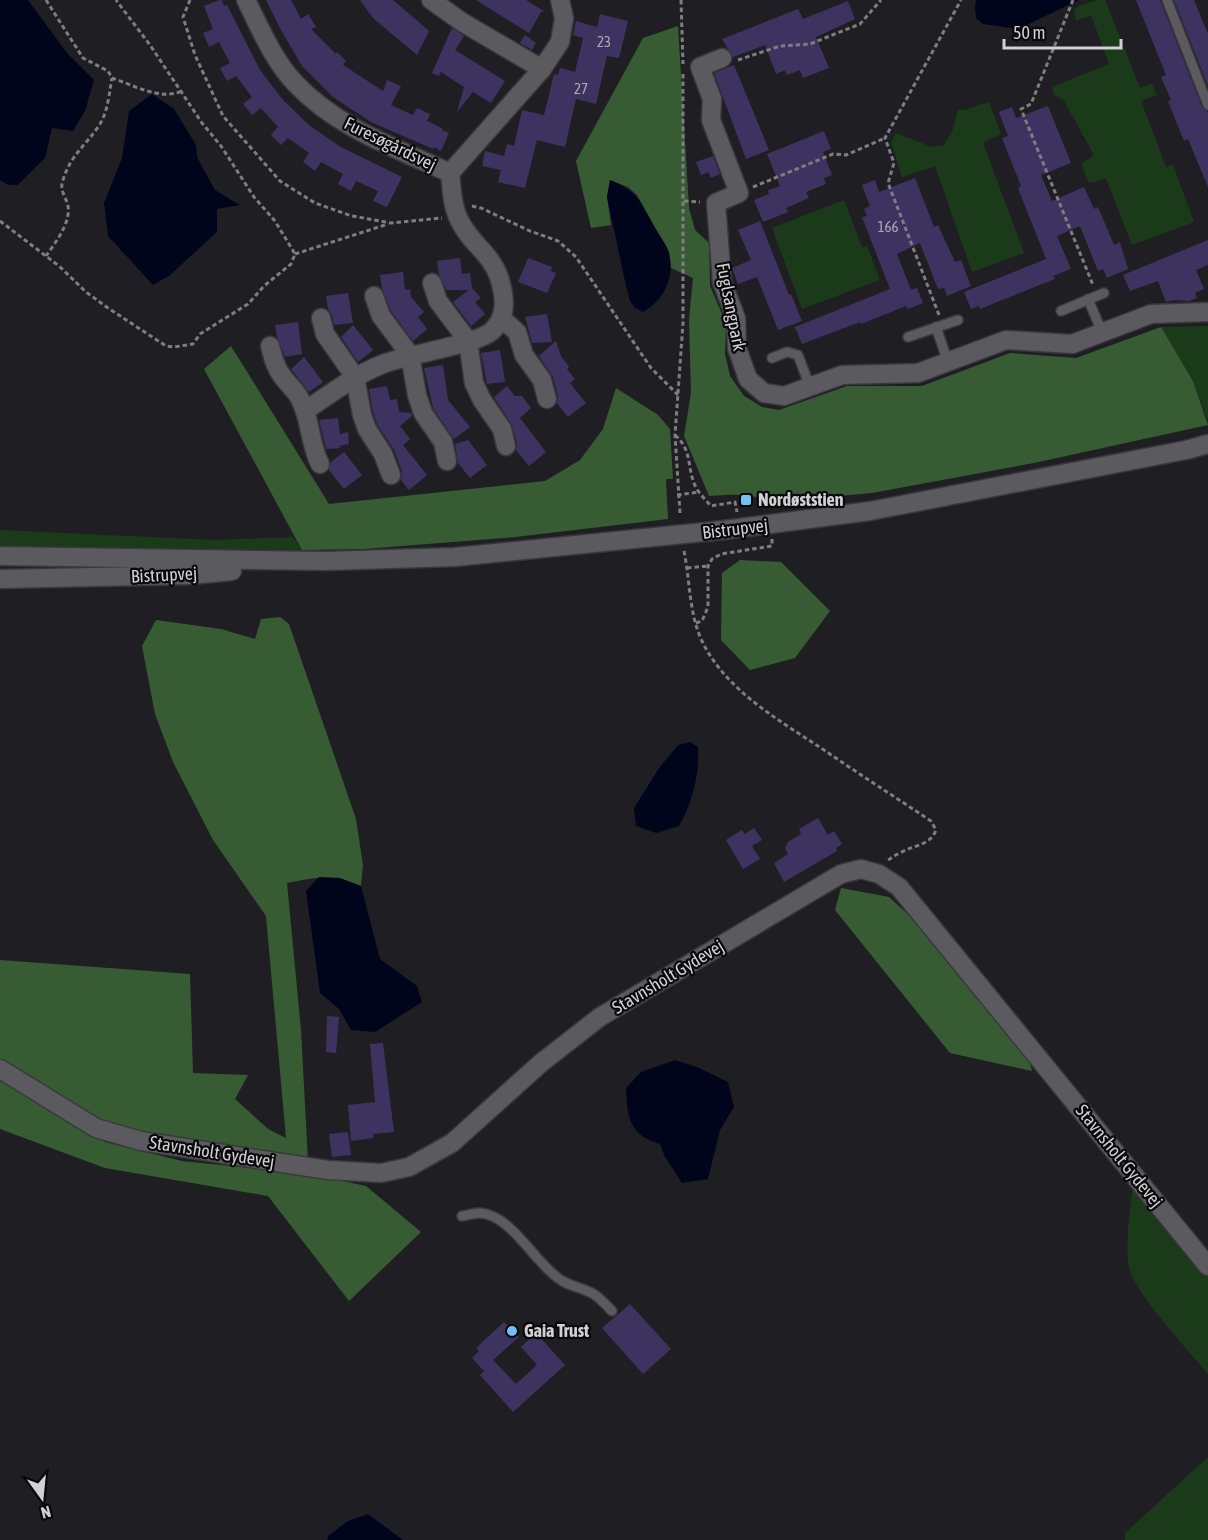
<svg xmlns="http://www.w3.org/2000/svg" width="1208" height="1540" font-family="'Asap Condensed',sans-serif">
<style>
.green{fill:#1b3a19}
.forest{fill:#375c34}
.water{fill:#00051c}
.building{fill:#3e3360}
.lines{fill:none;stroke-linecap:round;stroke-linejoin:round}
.lane-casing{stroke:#39393d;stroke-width:12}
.street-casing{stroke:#39393d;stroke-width:21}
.secondary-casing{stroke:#39393d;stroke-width:21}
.path{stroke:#7e7e82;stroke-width:3;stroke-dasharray:4.5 3;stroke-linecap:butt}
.lane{stroke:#5b5a5f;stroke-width:9}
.street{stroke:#5b5a5f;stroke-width:18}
.secondary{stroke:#5b5a5f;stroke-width:18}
.poi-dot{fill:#71c1f5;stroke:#09090b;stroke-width:2}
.labels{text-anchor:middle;stroke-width:4.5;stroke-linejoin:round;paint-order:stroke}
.number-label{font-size:15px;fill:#aca9b7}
.street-label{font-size:18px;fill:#d1d0d4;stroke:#09090b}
.poi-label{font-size:18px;font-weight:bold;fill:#d1d0d4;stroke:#09090b;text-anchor:start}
</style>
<rect width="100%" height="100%" fill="#1f1f23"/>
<g class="green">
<polygon points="1098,0 1105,0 1140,88 1152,84 1157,95 1141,101 1166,167 1173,165 1194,222 1132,245 1106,178 1089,183 1081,164 1094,155 1063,99 1054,95 1052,87 1109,64 1091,15 1076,21 1074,9 1079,6"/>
<polygon points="989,102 1001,134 983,143 1024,253 972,272 935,166 902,177 891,142 896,133 932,147 944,145 952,132 958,110 964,110"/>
<polygon points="844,200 862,247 867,246 880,280 802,309 772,228"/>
<polygon points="1208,326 1208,421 1193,381 1161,327"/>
<polygon points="0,530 214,540 293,537 302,550 0,546"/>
<path d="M1133,1184L1208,1276V1374C1190,1352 1133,1291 1129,1267C1125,1240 1130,1211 1133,1184Z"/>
<polygon points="1208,1457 1208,1540 1125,1540 1125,1533"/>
</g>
<g class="forest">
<path d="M678,26L689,208L695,230L709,243L710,286L726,323L725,354L730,376L744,396L762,407L779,410L847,386H922L1010,353L1076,358L1161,327L1193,381L1208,425L1034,463L872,493L773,502C752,493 732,494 709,496L684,436L691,393L689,319L693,278L671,268L669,252L637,195L628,187L610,180L607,197L611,225L591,228L576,161L643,38Z"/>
<polygon points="231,346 329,504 545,481 580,460 603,429 616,388 658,415 670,429 673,479 666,479 668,519 515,537 364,549 302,550 204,369"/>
<polygon points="740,560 781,562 830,611 795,658 750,670 721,640 722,573"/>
<path d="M280,617L289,624L356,819L363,865L361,886C330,874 318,877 287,883L301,1030L308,1161L114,1128L0,1062V960L190,974L193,1073L248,1075L235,1099L268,1129L286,1138L266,916L213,840L173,762L155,714L142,646L156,620L221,629L255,639L261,619Z"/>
<polygon points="841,888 889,897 911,917 1030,1063 1032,1071 950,1053 835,910"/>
<polygon points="0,1079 105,1142 182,1161 309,1174 366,1186 421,1232 349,1301 268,1196 105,1168 0,1129"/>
</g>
<g class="water">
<polygon points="0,0 28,0 67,53 94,80 85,111 73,131 52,128 45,158 18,185 8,185 0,180"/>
<polygon points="976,0 1079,0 1018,29 983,24 976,18 975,8"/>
<polygon points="152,94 174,109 196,145 197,157 215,190 240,205 217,209 217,232 169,276 153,285 108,236 104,203 122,158 129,111"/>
<path d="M610,180C638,192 639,199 653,225C658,234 666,243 669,253C675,278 664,300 643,312L635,308L630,301L626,286L607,197Z"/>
<path d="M690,742L698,747C700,774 692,803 679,826L656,833L636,826L634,808L659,768L678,745Z"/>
<polygon points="319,877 340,878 361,886 380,959 417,986 422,1002 375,1032 351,1030 339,1009 320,993 306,891"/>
<path d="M675,1060L697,1067L728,1082L734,1107L720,1130L708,1179L682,1183L665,1157L660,1144C629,1135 627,1117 626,1088L641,1072Z"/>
<polygon points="368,1514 403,1540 327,1540 328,1536 348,1521"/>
</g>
<g class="building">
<polygon points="219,0 222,0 224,6 227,5 260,70 283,100 309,125 339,146 402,177 387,207 373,201 378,191 356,181 351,191 338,184 343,174 321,162 315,171 303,162 309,153 288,138 281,145 271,135 278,127 261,108 252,115 243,104 252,97 236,76 227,81 220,68 230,63 219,42 209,47 203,33 213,29 204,6"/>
<polygon points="266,0 291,0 301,19 308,14 316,27 311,29 336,54 337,52 346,61 343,65 383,91 387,80 401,86 391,105 413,115 417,108 430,114 427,121 442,128 442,130 449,133 441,151 434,147 433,149 371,122 333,97 302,66 281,30"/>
<polygon points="360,0 393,0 429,31 417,55 373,18"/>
<polygon points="476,0 526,0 544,11 541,12 529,33"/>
<polygon points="1136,0 1160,0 1202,107 1208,112 1208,187 1188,139 1184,141 1168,101 1171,100 1161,77 1166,75"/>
<polygon points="1174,0 1194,0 1208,34 1208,86"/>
<polygon points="848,1 855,19 816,37 829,68 803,78 800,70 787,75 785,70 776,74 765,45 733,57 722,39 798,9 803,19"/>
<polygon points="600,14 628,21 619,58 607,56 596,104 576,99 565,147 537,140 525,188 498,182 501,170 482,166 485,151 504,156 507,144 514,146 522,110 544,115 554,74 558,75 560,68 575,72 583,38 573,35 576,21 597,27"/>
<polygon points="452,28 464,36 455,50 505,81 491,103 473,92 457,112 464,87 441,72 439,76 432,73"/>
<polygon points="525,35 536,43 532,50 520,43"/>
<polygon points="734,65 769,150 746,159 714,73"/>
<polygon points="1048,106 1071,163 1041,175 1052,201 1084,187 1094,209 1098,207 1114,245 1120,242 1128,269 1107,278 1103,269 1098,271 1080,226 1057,236 1071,269 1053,276 1055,279 980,309 979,306 971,309 964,292 1046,259 1018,188 1021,186 1002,138 1008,136 999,112 1012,107 1016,118"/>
<polygon points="824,131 831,149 823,152 832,175 824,178 826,184 806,192 809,198 786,208 788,212 763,222 754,200 769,194 768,190 780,186 767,154"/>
<polygon points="713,156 720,174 711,178 708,172 701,175 696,162"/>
<polygon points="915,178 934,227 938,225 955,262 961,260 971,286 947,296 944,288 938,289 920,243 897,254 911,290 917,288 923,303 908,309 906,306 861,324 860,322 802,344 795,327 890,289 862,217 867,216 864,209 870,206 862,185 875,180 879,192"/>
<polygon points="760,221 789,295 791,294 802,321 778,330 757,277 738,284 732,268 751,260 738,230"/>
<polygon points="1208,240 1208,265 1196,270 1204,289 1195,293 1197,298 1189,301 1175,300 1166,302 1158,281 1130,291 1123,275"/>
<polygon points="460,258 462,274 470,273 472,288 481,298 475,302 485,314 471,326 453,302 469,290 446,290 439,275 437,261"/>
<polygon points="528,258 552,267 551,271 556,273 547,293 518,282"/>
<polygon points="403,272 405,290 410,289 411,297 424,312 418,317 427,329 413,341 391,311 382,288 380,275"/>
<polygon points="348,293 353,323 334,325 332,315 328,309 326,296"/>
<polygon points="547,314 552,342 532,343 525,317"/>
<polygon points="298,322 302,354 285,357 277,337 275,325"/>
<polygon points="353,325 373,350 358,362 341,337"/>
<polygon points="556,341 561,356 569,367 567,369 575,379 570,383 586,403 568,417 557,403 558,396 553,377 539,356"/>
<polygon points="500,350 505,382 487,384 481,353"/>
<polygon points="304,357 323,382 309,392 291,369"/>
<polygon points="443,365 448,400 470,427 454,439 433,408 424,368"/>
<polygon points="387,386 390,400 397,399 399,412 411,413 412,416 400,426 410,439 403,445 427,475 409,490 401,480 402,471 394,450 377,424 373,412 369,389"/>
<polygon points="507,386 515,396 522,396 531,408 520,418 546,452 529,466 516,450 517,443 511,423 494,397"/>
<polygon points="338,418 340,434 348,432 349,444 339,446 341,448 326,449 319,420"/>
<polygon points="468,440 487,465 470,478 458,463 455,444"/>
<polygon points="344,452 362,475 344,489 329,470 331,462"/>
<polygon points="818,818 828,835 834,831 842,844 836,848 837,851 784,882 774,863 788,854 785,848 788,842 801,834 799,829"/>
<polygon points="754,828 762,840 752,846 760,859 743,869 726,840 742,830 745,834"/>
<polygon points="327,1016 339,1017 336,1053 326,1052"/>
<polygon points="383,1043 394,1132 373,1134 374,1138 351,1141 348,1105 375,1102 370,1044"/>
<polygon points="348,1132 351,1155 332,1157 329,1134"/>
<polygon points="630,1304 671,1349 643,1374 602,1328"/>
<polygon points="504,1322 519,1337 493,1360 516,1384 537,1365 521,1347 536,1333 565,1365 513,1412 480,1375 484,1371 472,1358 479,1351 476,1348"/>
</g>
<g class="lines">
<defs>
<g id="lane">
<polyline points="1167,0 1208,105"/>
<polyline points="1088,299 1102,332"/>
<polyline points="1061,311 1104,293"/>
<polyline points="936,327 948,362"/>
<polyline points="908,337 958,320"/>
<polyline points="772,358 787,352 798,355 810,387"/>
<path d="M462,1216C468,1215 474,1213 480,1213C512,1215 535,1264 561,1280C571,1287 585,1288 595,1295C601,1299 607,1306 612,1311"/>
</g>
<g id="street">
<path d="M246,0C260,28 273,60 295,83C337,128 396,148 450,173"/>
<polyline points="431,0 462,22 542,69"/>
<polyline points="722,58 700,67 712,99 711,120 739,193 716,203 722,282 736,318 737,348 748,379 764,393 784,396 842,375 918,373 1006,340 1072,344 1151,314 1208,312"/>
<polyline points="432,283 438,301 468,341 474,383 482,400 502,429 506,446"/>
<polyline points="374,296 381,316 410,355 417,395 423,413 443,442 447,461"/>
<polyline points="321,318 325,334 355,377 362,415 367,429 383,454 391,475"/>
<polyline points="502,319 517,332 524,355 542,380 547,399"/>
<path d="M270,346C273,357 275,367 282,376C287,383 295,390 299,397C311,418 309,443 320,464"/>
<path d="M305,411C330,394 355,375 383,364C407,354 476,345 492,331C508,316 505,296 499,277C491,254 472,244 462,225C452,209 452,191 450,173L542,69L560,42L564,18L560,0"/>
<polyline points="0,1069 96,1128 141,1141 328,1170 381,1173 409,1167 452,1143 541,1063 600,1017 841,874 861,869 879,874 899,887 1208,1266"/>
</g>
<g id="secondary">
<polyline points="0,556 327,561 455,557 724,530 870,511 1186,450 1208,444"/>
<polyline points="0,579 190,575 232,571"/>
</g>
</defs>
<use href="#lane" class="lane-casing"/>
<use href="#street" class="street-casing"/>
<use href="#secondary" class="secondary-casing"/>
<g class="path">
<path d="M46,0L83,58L108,71L112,78C133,85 161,101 182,91"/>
<polyline points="190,0 183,17 195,55 223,116 280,181 315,203 352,216 391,223 442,218"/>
<polyline points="681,0 683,64"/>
<polyline points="1073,0 1031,104 1021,109 1093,285"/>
<polyline points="738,60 780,46 810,44 860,24 881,0"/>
<polyline points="753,187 833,154 846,155 885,138"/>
<polyline points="684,201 700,202"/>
<polyline points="472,206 481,208 530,231 558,241 576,257 651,368 678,395"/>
<polyline points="0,221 59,266 86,292 108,308 166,346 174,347 193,344 200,334 248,304 264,286 291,264 295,254 275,221 254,197 221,146 202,123 150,45 116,0"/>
<polyline points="295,254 388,224"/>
<path d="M46,256C55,243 71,223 68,206C66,196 59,191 63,180C70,156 85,146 98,127C108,113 109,94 112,78"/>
<polyline points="939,315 888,183 894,163 885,138 961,0"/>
<path d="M675,435C692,450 687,465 694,483C697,492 705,499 711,506L735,502L737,512"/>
<polyline points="677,495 699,492"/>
<polyline points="680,513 675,435 683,323 683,71"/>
<path d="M684,551C690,580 689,614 702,641C726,691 779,720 824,750C859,774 895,797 931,821L936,830C930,846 913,845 900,853C895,855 891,858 887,861"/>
<polyline points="687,568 708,566"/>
<polyline points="696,623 702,621 708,607 708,566 712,559 721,554 772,546 772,539"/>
</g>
<use href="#lane" class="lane"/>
<use href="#street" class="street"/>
<use href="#secondary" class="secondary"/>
</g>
<g class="poi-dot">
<rect x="740" y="494" width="12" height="12" rx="3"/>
<circle cx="512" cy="1331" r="6"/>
</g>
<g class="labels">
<g class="number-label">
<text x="604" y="47">23</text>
<text x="581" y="94">27</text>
<text x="888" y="232">166</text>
</g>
<g class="street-label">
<text transform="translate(390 144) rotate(26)" y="6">Furesøgårdsvej</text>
<text transform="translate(731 307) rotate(79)" y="6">Fuglsangpark</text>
<text transform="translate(735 529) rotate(-7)" y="6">Bistrupvej</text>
<text transform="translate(164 575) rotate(-3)" y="6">Bistrupvej</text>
<text transform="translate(668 977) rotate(-31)" y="6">Stavnsholt Gydevej</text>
<text transform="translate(212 1152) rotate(9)" y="6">Stavnsholt Gydevej</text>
<text transform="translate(1119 1156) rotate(51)" y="6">Stavnsholt Gydevej</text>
</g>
<g class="poi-label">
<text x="758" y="506">Nordøststien</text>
<text x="524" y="1337">Gaia Trust</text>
</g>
</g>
<g transform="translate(42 1498) rotate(165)" stroke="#09090b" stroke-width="4.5" paint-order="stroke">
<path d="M0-4.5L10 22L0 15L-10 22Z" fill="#d1d0d4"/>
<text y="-9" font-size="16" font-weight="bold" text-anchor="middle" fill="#d1d0d4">N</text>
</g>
<path d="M1004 39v9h117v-9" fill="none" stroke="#d1d0d4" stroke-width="3"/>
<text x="1013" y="39" font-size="18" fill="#d1d0d4" stroke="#09090b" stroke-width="4.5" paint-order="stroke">50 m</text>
</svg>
